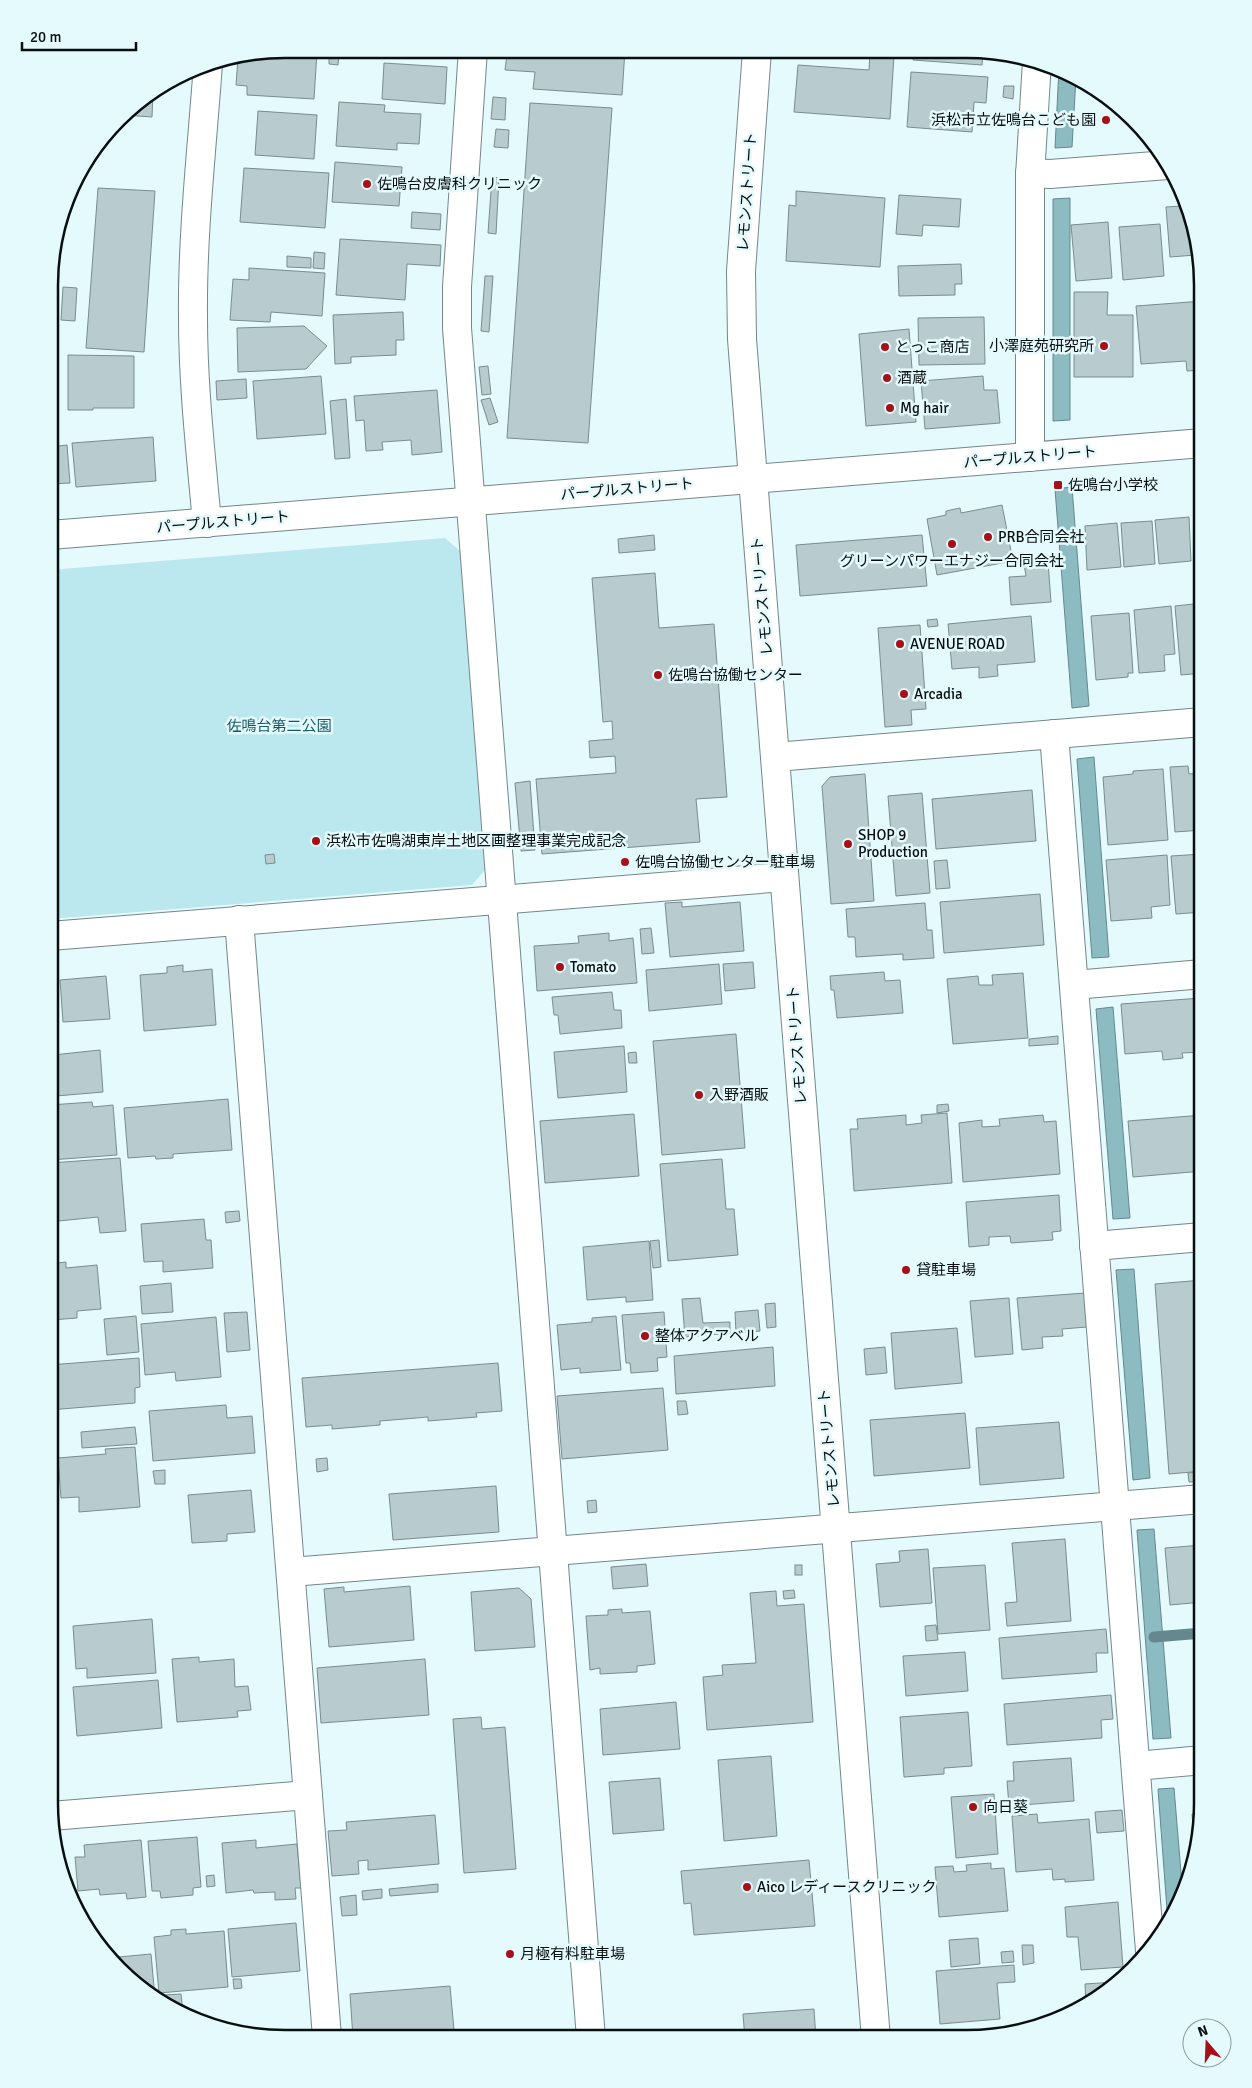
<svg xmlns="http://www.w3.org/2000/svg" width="1252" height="2088" font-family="Signika,'Noto Sans JP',sans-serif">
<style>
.green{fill:#bbe8ee}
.water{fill:#8cbcc2;stroke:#64888d}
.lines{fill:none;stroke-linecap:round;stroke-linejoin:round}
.stream{stroke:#64888d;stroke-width:11}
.building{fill:#b8cccf;stroke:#798c8e}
.minor-casing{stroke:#748789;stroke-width:30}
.minor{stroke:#fff;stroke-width:28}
.poi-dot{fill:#a61017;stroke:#e5fafd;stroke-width:2}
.labels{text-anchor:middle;stroke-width:5;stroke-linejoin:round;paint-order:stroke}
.poi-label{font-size:15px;fill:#080f10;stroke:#e5fafd;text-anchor:start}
.street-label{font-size:15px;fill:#080f10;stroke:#e5fafd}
.park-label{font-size:15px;fill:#1a5b63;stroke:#e5fafd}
.rim{fill:none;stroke:#080f10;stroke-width:2.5}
</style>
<rect width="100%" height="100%" fill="#e5fafd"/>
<polygon class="green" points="445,538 460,551 485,870 472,885 50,919 50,570"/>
<g class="water">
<polygon points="1059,68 1076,77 1072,147 1055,148"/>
<polygon points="1070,198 1070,420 1053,421 1053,199"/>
<polygon points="1072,487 1089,706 1072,708 1055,489"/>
<polygon points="1094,757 1109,957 1092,958 1077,759"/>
<polygon points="1113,1007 1130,1218 1113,1219 1096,1009"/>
<polygon points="1134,1269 1150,1478 1133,1480 1116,1270"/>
<polygon points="1154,1529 1171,1738 1153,1739 1137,1530"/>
<polygon points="1174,1788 1183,1897 1168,1923 1158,1789"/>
</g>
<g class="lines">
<polyline class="stream" points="1154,1637 1203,1633"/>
</g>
<g class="building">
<polygon points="376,49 388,49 387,55 376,55"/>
<polygon points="532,49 625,50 622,95 533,89 535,72 505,70 507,54 532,56"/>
<polygon points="280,50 317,52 314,99 247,95 247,86 236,85 238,58"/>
<polygon points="914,51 983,51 982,65 913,60"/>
<polygon points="329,53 339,54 338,65 329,64"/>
<polygon points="870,53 894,55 890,119 794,112 798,65 869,70"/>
<polygon points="384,63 447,67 445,104 382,99"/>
<polygon points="911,72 988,77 986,103 974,102 972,132 907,127"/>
<polygon points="1004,86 1014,86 1013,99 1003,97"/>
<polygon points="153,92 152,117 123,115 129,108"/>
<polygon points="493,97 506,98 505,120 491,119"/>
<polygon points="339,102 385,105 384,112 421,114 419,144 397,143 397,150 336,146"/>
<polygon points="530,103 612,108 588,443 507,438"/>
<polygon points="258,111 317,115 314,159 255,155"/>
<polygon points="496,129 509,130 508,148 494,147"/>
<polygon points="335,162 402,167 399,206 332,202"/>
<polygon points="244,168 329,173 325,228 240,222"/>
<polygon points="492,177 499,178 496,234 488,233"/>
<polygon points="98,188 155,191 144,352 86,348"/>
<polygon points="796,191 885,198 880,267 786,261 789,205 796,206"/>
<polygon points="1180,192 1184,192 1185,195 1196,255 1170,257 1166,207 1181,206"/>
<polygon points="899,195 961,199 959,227 923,225 922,236 896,234"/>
<polygon points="412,212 441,214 440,230 411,228"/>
<polygon points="1108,222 1112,278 1076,281 1071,225"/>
<polygon points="1160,224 1164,276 1123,280 1119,227"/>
<polygon points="340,239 441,245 440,266 407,264 405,300 336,295"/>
<polygon points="314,252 325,253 324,269 313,268"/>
<polygon points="287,256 311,258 311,268 287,267"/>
<polygon points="961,264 962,284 955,284 955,295 899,296 898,266"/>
<polygon points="249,268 325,273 322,316 271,312 270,322 230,320 233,279 249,280"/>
<polygon points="485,276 493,276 489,332 481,331"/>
<polygon points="63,287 77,288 75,321 61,320"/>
<polygon points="1074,292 1108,292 1107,315 1133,315 1133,377 1074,377"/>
<polygon points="1203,301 1203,370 1187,371 1186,361 1141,364 1136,306"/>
<polygon points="403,312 404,340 396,340 396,355 351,357 351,363 335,364 333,315"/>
<polygon points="984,317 985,364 919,365 918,318"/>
<polygon points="304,326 327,346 306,369 238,372 237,328"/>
<polygon points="909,329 916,422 866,426 859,334"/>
<polygon points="68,355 134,356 134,408 93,408 93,410 68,410"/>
<polygon points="488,366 491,394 482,395 479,367"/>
<polygon points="321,376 326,434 257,439 253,381"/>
<polygon points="983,376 984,390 997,390 1000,423 925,429 921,381"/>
<polygon points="246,379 247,398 217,400 216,381"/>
<polygon points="437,390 442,452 412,455 411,440 382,442 383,450 366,451 364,420 356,421 354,396"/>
<polygon points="490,398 498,422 489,425 481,400"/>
<polygon points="346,399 350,458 335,459 330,401"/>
<polygon points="153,437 156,481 76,487 72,443"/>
<polygon points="67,445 70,483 50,484 50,447"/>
<polygon points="1002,505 1013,561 937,575 927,519 946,515 946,511 960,508 961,513"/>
<polygon points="1203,506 1203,592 1201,592 1195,507"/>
<polygon points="1189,517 1191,561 1159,564 1155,520"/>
<polygon points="1152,521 1155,564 1124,567 1121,523"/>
<polygon points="1117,523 1121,567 1087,570 1085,526"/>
<polygon points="654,535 655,550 619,553 618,539"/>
<polygon points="922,535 927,586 800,596 796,545"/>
<polygon points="1048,562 1051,602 1011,605 1009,577 1026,576 1024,564"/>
<polygon points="655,573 659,628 714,624 727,797 696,799 700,842 542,854 536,779 616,773 615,756 590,758 589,741 613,739 612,721 603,722 592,578"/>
<polygon points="1203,603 1203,673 1181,675 1175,606"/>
<polygon points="1171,606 1175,654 1164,655 1165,671 1139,673 1134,610"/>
<polygon points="1129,613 1133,673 1128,673 1128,677 1096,680 1091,616"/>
<polygon points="1031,616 1035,662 997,665 998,676 979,678 979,667 952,669 948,624"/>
<polygon points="937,619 938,626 928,627 927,620"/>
<polygon points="920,625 926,709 911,710 912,725 885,727 878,628"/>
<polygon points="1188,766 1189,774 1203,773 1203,830 1175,832 1170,767"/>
<polygon points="1163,769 1168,840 1108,845 1103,777 1133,774 1133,771"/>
<polygon points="865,774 874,901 831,904 822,786 830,777"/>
<polygon points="530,781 535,850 521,851 515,783"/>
<polygon points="1032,790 1036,841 936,849 932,799"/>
<polygon points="922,793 930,893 896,896 888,796"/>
<polygon points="274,854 275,863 266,864 265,855"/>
<polygon points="1203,854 1203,912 1176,914 1171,856"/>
<polygon points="1167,855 1170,905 1151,907 1152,918 1111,921 1106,860"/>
<polygon points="947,860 950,888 936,889 934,861"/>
<polygon points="1040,894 1044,945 944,953 940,902"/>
<polygon points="682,902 682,907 740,902 744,951 670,957 665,903"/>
<polygon points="925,903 927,930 932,930 934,958 903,960 903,954 856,957 855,937 848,937 846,909"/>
<polygon points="651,928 654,953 642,954 640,929"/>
<polygon points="609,933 609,941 633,938 637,983 537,991 534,946 579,943 578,936"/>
<polygon points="753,962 755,988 725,991 723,964"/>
<polygon points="50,964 54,964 58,1007 50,1007"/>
<polygon points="719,964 722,1004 649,1011 646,970"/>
<polygon points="183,965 183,972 212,969 216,1025 144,1031 140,975 167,973 167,967"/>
<polygon points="884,972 885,981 900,980 903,1013 837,1018 834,990 831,990 830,976"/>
<polygon points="1023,973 1028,1038 953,1044 947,979 978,976 979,985 993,985 992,975"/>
<polygon points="106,976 110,1019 63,1022 60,980"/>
<polygon points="612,992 614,1010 621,1010 622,1028 560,1034 558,1015 554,1015 552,997"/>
<polygon points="1201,998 1201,1001 1203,1001 1203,1052 1182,1053 1183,1058 1163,1060 1162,1051 1125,1054 1121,1004"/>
<polygon points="736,1034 745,1148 662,1155 653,1041"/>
<polygon points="1058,1036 1058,1044 1029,1046 1029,1039"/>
<polygon points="624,1046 627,1092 558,1098 554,1052"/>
<polygon points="100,1050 103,1092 56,1096 53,1055"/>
<polygon points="636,1052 637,1063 629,1063 628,1053"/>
<polygon points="228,1099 232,1150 173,1154 173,1158 156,1159 155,1156 128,1158 124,1108"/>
<polygon points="92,1102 93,1107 113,1105 117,1155 50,1160 50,1105"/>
<polygon points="948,1104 949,1111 937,1113 937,1105"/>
<polygon points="947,1113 952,1183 854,1191 850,1129 858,1129 857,1119 906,1115 906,1125 922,1123 921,1115"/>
<polygon points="634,1114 639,1176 545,1183 540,1121"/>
<polygon points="1043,1115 1044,1122 1056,1121 1060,1174 963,1182 959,1123 982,1120 982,1127 1000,1126 999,1119"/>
<polygon points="1203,1115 1203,1171 1133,1177 1128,1121"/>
<polygon points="120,1158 126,1231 100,1233 98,1217 49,1222 50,1163"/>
<polygon points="722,1159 726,1209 734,1209 738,1255 668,1261 660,1164"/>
<polygon points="1059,1195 1061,1231 1052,1232 1053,1240 1011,1243 1010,1236 989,1237 989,1245 969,1247 966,1202"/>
<polygon points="239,1211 240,1221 226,1223 225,1212"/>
<polygon points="204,1219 206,1240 211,1240 213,1268 163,1272 163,1261 144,1262 141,1224"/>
<polygon points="659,1240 661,1267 653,1268 650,1241"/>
<polygon points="649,1241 653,1300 626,1302 626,1297 587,1300 583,1247"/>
<polygon points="66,1262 66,1268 97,1265 101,1309 77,1311 77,1318 51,1320 49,1264"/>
<polygon points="1203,1280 1203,1471 1169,1474 1155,1284"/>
<polygon points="171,1283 173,1312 142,1314 140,1286"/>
<polygon points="1085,1293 1087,1327 1062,1329 1063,1336 1042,1337 1043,1348 1022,1350 1017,1298"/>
<polygon points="700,1298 703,1323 730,1322 730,1333 685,1337 682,1299"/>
<polygon points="1009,1298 1013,1354 975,1357 970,1301"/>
<polygon points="775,1303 776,1327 767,1328 765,1304"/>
<polygon points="758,1310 760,1331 736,1333 735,1312"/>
<polygon points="247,1312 250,1350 227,1352 224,1313"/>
<polygon points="664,1312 667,1357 657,1358 658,1371 631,1373 630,1363 626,1363 622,1315"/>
<polygon points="136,1316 139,1352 107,1355 104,1319"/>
<polygon points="616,1316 621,1370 580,1373 580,1368 561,1370 557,1325 592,1322 592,1318"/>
<polygon points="216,1317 221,1377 176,1381 175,1372 145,1375 141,1324"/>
<polygon points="957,1328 962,1383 895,1389 891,1333"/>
<polygon points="773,1347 775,1386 676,1394 674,1356"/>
<polygon points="885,1347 887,1373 866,1375 864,1349"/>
<polygon points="139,1358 140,1387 135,1388 135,1403 49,1410 49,1365"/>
<polygon points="498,1363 502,1411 476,1413 477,1417 428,1421 428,1417 380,1421 380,1425 332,1429 332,1425 306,1427 302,1378"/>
<polygon points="663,1388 668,1450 562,1459 557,1396"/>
<polygon points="677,1401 686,1401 688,1414 678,1415"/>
<polygon points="226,1405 227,1418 252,1416 255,1453 153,1461 149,1411"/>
<polygon points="965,1413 970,1468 874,1476 870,1420"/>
<polygon points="1059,1422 1064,1478 980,1485 976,1428"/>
<polygon points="135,1427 137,1444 82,1448 81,1432"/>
<polygon points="135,1447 140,1507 79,1512 79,1497 61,1498 58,1458 106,1454 105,1449"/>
<polygon points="327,1458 328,1470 317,1472 316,1459"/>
<polygon points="165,1470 165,1484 155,1484 153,1471"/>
<polygon points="1203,1472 1203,1481 1189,1482 1188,1473"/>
<polygon points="496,1486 499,1532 393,1540 389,1494"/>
<polygon points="251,1490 255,1532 227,1534 227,1541 192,1543 188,1495"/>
<polygon points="596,1500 597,1512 588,1513 587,1501"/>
<polygon points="1065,1539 1071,1621 1007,1626 1005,1603 1017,1602 1012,1543"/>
<polygon points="1203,1545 1203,1602 1170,1605 1165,1548"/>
<polygon points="928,1549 932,1603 880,1607 876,1564 900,1562 899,1551"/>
<polygon points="646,1564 648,1586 613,1589 611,1567"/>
<rect x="795" y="1565" width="7" height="10"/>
<polygon points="985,1565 990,1630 938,1634 933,1568"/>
<polygon points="410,1586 414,1640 329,1647 324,1589 344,1587 344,1592"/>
<polygon points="519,1588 531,1599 535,1647 475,1651 471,1592"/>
<polygon points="794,1590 795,1598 784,1599 783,1591"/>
<polygon points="776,1591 777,1606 804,1604 813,1722 707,1730 703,1677 723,1675 722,1665 756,1663 750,1593"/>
<polygon points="622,1609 622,1613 650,1611 655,1664 637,1666 637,1672 600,1674 600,1668 590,1670 586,1616 608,1615 608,1610"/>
<polygon points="152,1619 156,1673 87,1678 87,1668 76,1669 73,1626"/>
<polygon points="936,1625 938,1640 926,1641 925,1626"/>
<polygon points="1106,1629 1108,1653 1096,1653 1097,1672 1002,1679 999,1638"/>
<polygon points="965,1652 968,1691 906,1696 903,1656"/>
<polygon points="199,1657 199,1662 234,1659 235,1687 248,1686 251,1710 237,1711 238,1717 177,1722 172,1659"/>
<polygon points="425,1659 429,1715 321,1723 317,1668"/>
<polygon points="158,1680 162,1728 77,1736 73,1687"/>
<polygon points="1111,1695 1113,1719 1101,1720 1102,1738 1007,1745 1004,1704"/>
<polygon points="676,1702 680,1749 603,1755 600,1709"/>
<polygon points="968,1712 972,1766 944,1768 944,1774 904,1777 900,1717"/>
<polygon points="481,1717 482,1729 505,1727 516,1869 464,1873 453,1719"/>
<polygon points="771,1756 777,1836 724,1841 718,1760"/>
<polygon points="1071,1758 1074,1801 1009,1806 1007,1781 1014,1781 1013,1762"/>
<polygon points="660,1778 664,1830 613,1834 609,1782"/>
<polygon points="994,1794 998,1854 956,1858 951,1797"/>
<polygon points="1122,1810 1124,1831 1097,1833 1095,1812"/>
<polygon points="1203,1813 1203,1819 1195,1851 1192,1814"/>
<polygon points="1037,1814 1038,1823 1089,1819 1094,1880 1065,1882 1065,1879 1053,1880 1052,1869 1016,1872 1012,1816"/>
<polygon points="435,1815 439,1864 368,1870 368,1860 358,1861 359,1874 332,1876 328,1831 347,1830 346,1822"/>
<polygon points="197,1837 201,1887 193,1888 193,1895 161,1898 160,1891 152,1891 148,1841"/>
<polygon points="141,1840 146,1897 127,1899 126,1893 100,1895 99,1889 78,1891 75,1857 85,1857 84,1845"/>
<polygon points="256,1840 256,1848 297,1844 301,1888 295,1888 296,1899 275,1900 275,1892 254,1893 253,1890 226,1893 222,1843"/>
<polygon points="809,1860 815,1926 694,1935 691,1903 684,1904 681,1871"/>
<polygon points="991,1863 991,1869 1004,1868 1008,1911 939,1917 935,1867 953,1866 954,1872 967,1871 966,1865"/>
<polygon points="214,1875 215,1886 207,1887 206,1876"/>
<polygon points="438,1884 438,1892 390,1896 389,1889"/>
<polygon points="382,1889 382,1898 363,1900 362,1891"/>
<polygon points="356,1895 357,1915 342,1916 340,1897"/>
<polygon points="1118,1902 1123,1967 1081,1970 1078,1937 1067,1937 1065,1907"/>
<polygon points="296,1923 300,1971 232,1977 228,1929"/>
<polygon points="186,1929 186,1934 224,1931 228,1987 159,1993 154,1937 171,1935 171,1930"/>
<polygon points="978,1938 980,1964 951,1967 949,1940"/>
<polygon points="1022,1945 1033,1945 1034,1963 1023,1965"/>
<polygon points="1013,1951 1014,1962 1002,1963 1001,1952"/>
<polygon points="151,1954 155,1998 141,1990 108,1958"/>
<polygon points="1014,1965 1015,1982 997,1983 1000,2019 940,2024 936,1971"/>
<polygon points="233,1979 241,1979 242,1988 234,1989"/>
<polygon points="1115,1982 1115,1986 1111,1990 1086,2005 1085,1984"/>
<polygon points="450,1986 454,2030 445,2030 446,2038 353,2038 350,1994"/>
<polygon points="181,1994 183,2012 178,2012 165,2004 164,1995"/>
<polygon points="814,2009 816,2039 745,2039 743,2014"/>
</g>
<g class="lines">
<defs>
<g id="minor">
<polyline points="473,49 457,287 457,328 591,2038"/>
<polyline points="757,50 741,271 742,339 876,2039"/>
<polyline points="1030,173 1050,174 1168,165"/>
<polyline points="1030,457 1030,176 1037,61"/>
<path d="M207,523C201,455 193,387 193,318C192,234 202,148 208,64"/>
<polyline points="50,535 1203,443"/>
<polyline points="1054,734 1150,1951"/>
<polyline points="775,757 1203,722"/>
<polyline points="239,920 327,2037"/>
<polyline points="50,936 784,877"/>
<polyline points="1074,985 1203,974"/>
<polyline points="1094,1246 1203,1237"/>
<polyline points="291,1572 1203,1499"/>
<polyline points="1136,1766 1203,1760"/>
<polyline points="51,1816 308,1795"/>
</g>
</defs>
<use href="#minor" class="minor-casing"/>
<use href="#minor" class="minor"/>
</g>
<g class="poi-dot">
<circle cx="1106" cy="120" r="5"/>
<circle cx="367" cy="184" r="5"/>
<circle cx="1104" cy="346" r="5"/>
<circle cx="885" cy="347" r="5"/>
<circle cx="887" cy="378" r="5"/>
<circle cx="890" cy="408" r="5"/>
<rect x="1053" y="480" width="10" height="10" rx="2.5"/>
<circle cx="988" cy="537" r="5"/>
<circle cx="952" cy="544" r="5"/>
<circle cx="900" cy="644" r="5"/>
<circle cx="658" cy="675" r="5"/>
<circle cx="904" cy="694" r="5"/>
<circle cx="316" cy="841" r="5"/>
<circle cx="848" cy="844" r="5"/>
<circle cx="625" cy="862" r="5"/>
<circle cx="560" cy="967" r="5"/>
<circle cx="699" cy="1095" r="5"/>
<circle cx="906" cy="1270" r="5"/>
<circle cx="645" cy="1336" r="5"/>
<circle cx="973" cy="1807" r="5"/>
<circle cx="747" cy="1887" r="5"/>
<circle cx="510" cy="1954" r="5"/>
</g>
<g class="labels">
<g class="poi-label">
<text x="1096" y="125" text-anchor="end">浜松市立佐鳴台こども園</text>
<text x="377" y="189">佐鳴台皮膚科クリニック</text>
<text x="1094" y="351" text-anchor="end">小澤庭苑研究所</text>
<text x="895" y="352">とっこ商店</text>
<text x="897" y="383">酒蔵</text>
<text x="900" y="413">Mg hair</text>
<text x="1068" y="490">佐鳴台小学校</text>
<text x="998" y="542">PRB合同会社</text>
<text x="952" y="566" text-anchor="middle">グリーンパワーエナジー合同会社</text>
<text x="910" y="649">AVENUE ROAD</text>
<text x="668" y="680">佐鳴台協働センター</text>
<text x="914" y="699">Arcadia</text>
<text x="858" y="840">SHOP 9<tspan x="858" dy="17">Production</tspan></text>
<text x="326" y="846">浜松市佐鳴湖東岸土地区画整理事業完成記念</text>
<text x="635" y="867">佐鳴台協働センター駐車場</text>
<text x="570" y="972">Tomato</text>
<text x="709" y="1100">入野酒販</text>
<text x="916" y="1275">貸駐車場</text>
<text x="655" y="1341">整体アクアベル</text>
<text x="983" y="1812">向日葵</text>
<text x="757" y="1892">Aico レディースクリニック</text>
<text x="520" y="1959">月極有料駐車場</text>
</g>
<g class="street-label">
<text transform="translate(747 192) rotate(-86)" y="5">レモンストリート</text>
<text transform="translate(1030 457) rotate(-5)" y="5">パープルストリート</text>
<text transform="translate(627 489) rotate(-5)" y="5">パープルストリート</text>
<text transform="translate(223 522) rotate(-5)" y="5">パープルストリート</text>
<text transform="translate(762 596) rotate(-95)" y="5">レモンストリート</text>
<text transform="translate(797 1045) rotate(-94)" y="5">レモンストリート</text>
<text transform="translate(829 1448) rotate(-95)" y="5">レモンストリート</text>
</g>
<g class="park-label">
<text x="279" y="731">佐鳴台第二公園</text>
</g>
</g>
<path d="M0 0H1252V2088H0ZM285 58H967A227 227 0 0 1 1194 285V1803A227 227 0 0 1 967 2030H285A227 227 0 0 1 58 1803V285A227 227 0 0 1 285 58Z" fill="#e5fafd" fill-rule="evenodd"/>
<path class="rim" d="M285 58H967A227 227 0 0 1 1194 285V1803A227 227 0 0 1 967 2030H285A227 227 0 0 1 58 1803V285A227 227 0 0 1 285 58Z"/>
<g transform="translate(1207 2043) rotate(341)"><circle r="24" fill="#e5fafd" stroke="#8d9c9e"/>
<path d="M0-4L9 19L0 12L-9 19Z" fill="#a61017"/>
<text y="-8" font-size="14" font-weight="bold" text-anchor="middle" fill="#080f10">N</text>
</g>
<path d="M22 42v8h114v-8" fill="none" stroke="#080f10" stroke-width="2.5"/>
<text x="30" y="42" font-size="15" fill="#080f10" stroke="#e5fafd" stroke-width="4" paint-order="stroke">20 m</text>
</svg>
